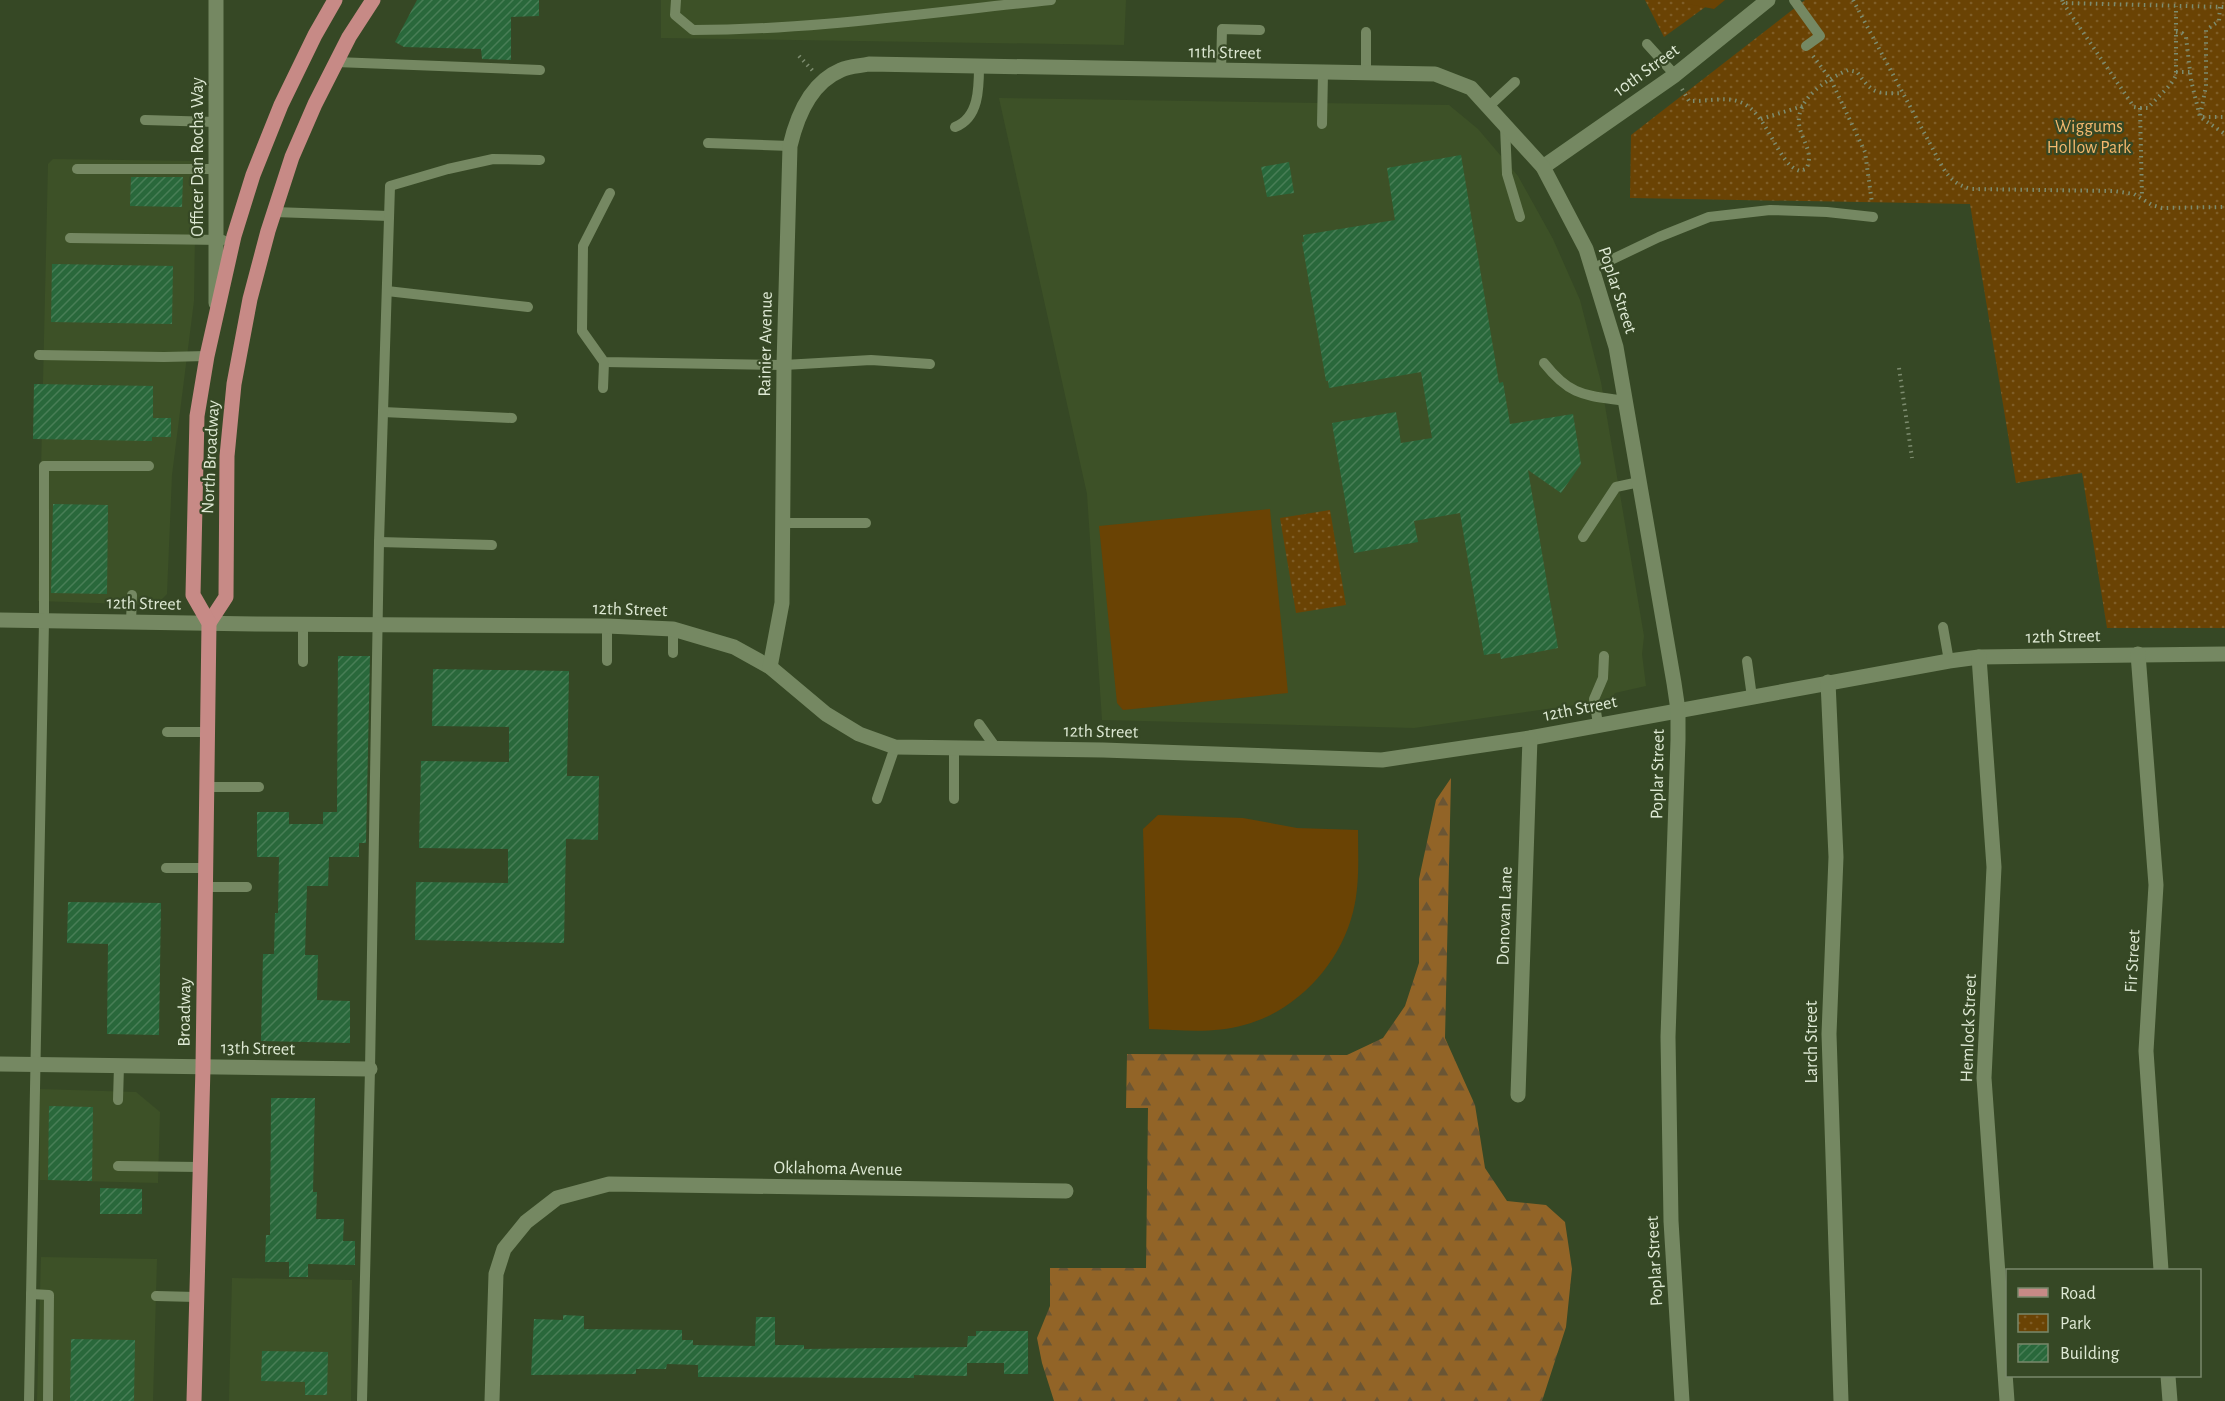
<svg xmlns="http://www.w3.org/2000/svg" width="2225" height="1401" font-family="'Alegreya Sans',sans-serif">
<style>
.built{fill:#3d5127}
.forest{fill:url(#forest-firs)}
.park{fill:url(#park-dots)}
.pitch{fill:#6a4304}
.building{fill:url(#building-hatch)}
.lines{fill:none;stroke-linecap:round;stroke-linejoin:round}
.path{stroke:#7d8c6f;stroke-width:4;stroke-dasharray:1.5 4.5;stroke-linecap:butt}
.lane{stroke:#758862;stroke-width:10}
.street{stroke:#758862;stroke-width:15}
.secondary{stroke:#758862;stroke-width:15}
.primary{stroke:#c78a86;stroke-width:15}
.labels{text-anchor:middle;stroke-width:4.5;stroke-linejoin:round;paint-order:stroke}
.street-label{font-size:18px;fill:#dee9d4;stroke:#364825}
.park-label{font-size:18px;fill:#f4b86e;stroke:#364825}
</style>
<defs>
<pattern id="forest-firs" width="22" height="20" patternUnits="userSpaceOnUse" patternTransform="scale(1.5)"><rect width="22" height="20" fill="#926427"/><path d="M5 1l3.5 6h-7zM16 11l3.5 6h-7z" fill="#6a5534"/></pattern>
<pattern id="park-dots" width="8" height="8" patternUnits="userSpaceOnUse" patternTransform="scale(1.5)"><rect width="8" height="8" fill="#6a4304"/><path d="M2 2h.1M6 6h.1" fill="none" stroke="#7f5e28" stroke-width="1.8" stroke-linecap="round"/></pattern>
<pattern id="building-hatch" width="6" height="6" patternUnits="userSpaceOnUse" patternTransform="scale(1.5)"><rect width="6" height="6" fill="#29683b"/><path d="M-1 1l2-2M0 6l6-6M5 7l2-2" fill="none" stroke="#487e56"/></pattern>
</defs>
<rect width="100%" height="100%" fill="#364825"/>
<g class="built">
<polygon points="661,0 1126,0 1124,45 661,38"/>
<polygon points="999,98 1449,105 1478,129 1518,176 1553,239 1580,300 1601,382 1644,636 1642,654 1646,686 1615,693 1611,700 1414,728 1102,720 1087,494"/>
<polygon points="53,159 196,161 194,301 172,475 167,594 156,605 38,601 48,164"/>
<polygon points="39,1089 136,1092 160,1112 158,1183 40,1180"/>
<polygon points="41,1257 157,1259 153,1401 37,1401"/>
<polygon points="232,1278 352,1280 351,1401 229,1401"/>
</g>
<polygon class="forest" points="1451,778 1445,1038 1475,1105 1485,1168 1507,1201 1546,1205 1565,1222 1572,1269 1566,1327 1542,1401 1054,1401 1042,1363 1037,1338 1050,1306 1050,1268 1146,1268 1148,1108 1126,1108 1127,1054 1347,1055 1383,1038 1405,1006 1419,963 1419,879 1436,800"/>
<g class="park">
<polygon points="1645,0 1715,0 1664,37"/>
<polygon points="1805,0 2225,0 2225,628 2107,628 2082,473 2016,483 1970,204 1630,198 1631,135"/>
<polygon points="1330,510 1346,605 1296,613 1280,518"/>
</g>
<g class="pitch">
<polygon points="1682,0 1725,0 1714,9 1688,4"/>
<polygon points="1270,509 1288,693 1123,710 1117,703 1099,526"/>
<path d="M1158,815L1243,818L1297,828L1358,830C1358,856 1360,885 1353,912C1340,964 1297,1011 1244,1025C1214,1034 1180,1030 1149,1029L1143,829Z"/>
</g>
<g class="building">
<polygon points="417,0 539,0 539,16 511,17 511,60 482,59 481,49 404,47 395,42"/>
<polygon points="1461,155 1499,383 1503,382 1510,424 1573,414 1581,464 1561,493 1528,470 1558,648 1501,659 1500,653 1484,655 1460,513 1414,521 1418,542 1354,553 1332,423 1396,412 1401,443 1432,438 1421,372 1329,388 1328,381 1326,381 1302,242 1304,242 1303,235 1395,220 1387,168"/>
<polygon points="1289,162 1294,193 1267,197 1261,167"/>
<polygon points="131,177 183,177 182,207 130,206"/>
<polygon points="52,264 173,266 172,324 51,322"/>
<polygon points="34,384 153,386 153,418 171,418 171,437 152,437 152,441 33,439"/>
<polygon points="53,504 108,505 107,594 51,593"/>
<polygon points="338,656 370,656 366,843 359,843 359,857 329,857 328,886 307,886 305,955 318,955 317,1000 350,1001 350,1043 261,1041 263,954 274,954 275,913 278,913 279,857 257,857 257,812 289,812 289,824 323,824 323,812 337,812"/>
<polygon points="433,669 569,671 567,776 599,776 598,840 566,839 564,943 415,940 416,882 508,883 508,849 419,848 421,761 509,762 509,727 432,726"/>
<polygon points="68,902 161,903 159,1035 107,1034 108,944 67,943"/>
<polygon points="271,1098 315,1098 313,1192 317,1192 316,1219 344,1219 343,1241 355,1241 355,1265 308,1264 308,1277 289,1277 289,1262 265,1262 266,1235 270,1235"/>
<polygon points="49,1106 93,1107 92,1181 48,1180"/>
<polygon points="100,1188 142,1189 142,1214 100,1214"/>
<polygon points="563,1315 584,1316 584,1329 682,1330 682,1340 693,1340 693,1345 755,1346 756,1317 775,1317 775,1345 804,1345 804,1349 967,1347 968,1336 976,1336 976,1331 1028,1331 1028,1374 1004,1374 1004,1363 967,1363 967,1376 914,1375 914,1378 698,1377 698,1365 667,1364 666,1369 636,1369 636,1374 531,1375 534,1319 563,1320"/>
<polygon points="71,1339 135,1340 134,1401 70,1401"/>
<polygon points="262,1351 328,1352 327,1395 305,1395 305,1382 261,1381"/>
</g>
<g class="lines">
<g class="path">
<path d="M1853,0L1943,168C1951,180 1957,185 1971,189L2114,191L2134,194L2152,205L2162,208L2225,207"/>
<polyline points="2062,0 2063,3 2225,7"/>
<polyline points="2063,3 2134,107 2140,108 2142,198"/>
<polyline points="2220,7 2219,21 2206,30 2206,86 2200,117 2225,134"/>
<polyline points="2176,32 2182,33 2186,37 2191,80 2200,117 2225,117"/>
<polyline points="799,56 813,71"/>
<polyline points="1813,56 1831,80 1865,152 1872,203"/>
<polyline points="2176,72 2190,72"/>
<path d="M1682,89L1689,101C1705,102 1726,96 1740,102C1768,112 1777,165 1800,171L1806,169C1815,153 1801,140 1799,124C1796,98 1829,78 1848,70L1857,72C1873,94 1876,94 1903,93"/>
<path d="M2140,108H2148C2156,98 2172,86 2176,75V6"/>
<polyline points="1761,119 1803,106"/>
<polyline points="1899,368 1912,458"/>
</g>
<g class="lane">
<path d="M676,0L675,15L693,30C813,30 932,12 1051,0"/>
<polyline points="1794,0 1820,36 1806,46"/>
<polyline points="1647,44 1675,75"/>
<polyline points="336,62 540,70"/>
<polyline points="1221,71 1222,29 1260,30"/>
<polyline points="1366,73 1366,32"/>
<polyline points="1488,107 1515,82"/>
<polyline points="145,120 216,122"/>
<polyline points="1322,124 1323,73"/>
<polyline points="1505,126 1507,174 1520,217"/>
<path d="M955,127C979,118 979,88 979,66"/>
<polyline points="708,143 790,146"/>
<polyline points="77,169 216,169"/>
<polyline points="610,193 583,246 582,331 604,362 784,365 871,360 930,364"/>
<polyline points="274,212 389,216"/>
<polyline points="70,238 223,240"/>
<polyline points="1592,269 1659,237 1709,217 1770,210 1827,212 1873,217"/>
<polyline points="387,291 528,307"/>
<polyline points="39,355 164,357 207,356"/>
<path d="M1544,363C1571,397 1585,395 1626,401"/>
<polyline points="603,388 604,362"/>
<polyline points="383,412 512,418"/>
<polyline points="783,523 866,523"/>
<polyline points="1583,537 1616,487 1639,482"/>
<polyline points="379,542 492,545"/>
<polyline points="131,622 132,595"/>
<polyline points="303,624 303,662"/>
<polyline points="607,626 607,661"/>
<polyline points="1943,627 1949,661"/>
<polyline points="673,653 673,629"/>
<polyline points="1747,661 1752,697"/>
<polyline points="979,724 996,748"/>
<polyline points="1598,724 1594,699 1603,678 1604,656"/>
<polyline points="167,732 207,732"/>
<polyline points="954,747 954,799"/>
<polyline points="206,787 259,787"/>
<polyline points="877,799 895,747"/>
<polyline points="166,868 205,868"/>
<polyline points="206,887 247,887"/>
<polyline points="118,1100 119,1066"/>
<polyline points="118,1166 200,1167"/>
<polyline points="31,1294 49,1295 48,1401"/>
<polyline points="156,1296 196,1297"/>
<polyline points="29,1401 44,621 44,466 149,466"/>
<polyline points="362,1401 370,1069 379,542 390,186 448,169 493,159 540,160"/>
</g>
<g class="street">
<polyline points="1543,167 1675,75 1768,0"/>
<polyline points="0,620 255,624 607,626 673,629 734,647 770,667 826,714 859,734 895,747 1103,750 1382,760 1530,738 1949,661 1979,657 2225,654"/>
<polyline points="2138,654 2156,885 2146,1051 2161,1270"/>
<polyline points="1979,657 1994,867 1984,1078 2007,1401"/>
<path d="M770,667L782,603L784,365L790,146C797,116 810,83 841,70C849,66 860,66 869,64L1435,74L1471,88L1543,167L1586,249L1616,347L1674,683L1678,710V740L1668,1037L1671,1221L1682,1401"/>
<polyline points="1828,682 1836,857 1829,1034 1841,1401"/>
<polyline points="0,1064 370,1069"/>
<polyline points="1518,1095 1530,738"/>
<polyline points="2168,1376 2170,1401"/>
<polyline points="492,1401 496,1274 504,1249 526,1222 557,1198 609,1184 1066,1191"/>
</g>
<polyline class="secondary" points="216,303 216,0"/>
<g class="primary">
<polyline points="209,623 226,597 227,456 234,384 250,299 268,231 292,157 315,104 349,37 373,0"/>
<polyline points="194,1401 203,1067 209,623 193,595 197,416 207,356 234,236 253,175 281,105 315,35 335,0"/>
</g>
</g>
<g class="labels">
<g class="street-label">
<text transform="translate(1225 52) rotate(1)" y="6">11th Street</text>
<text transform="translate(1646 70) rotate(-36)" y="6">10th Street</text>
<text transform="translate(197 157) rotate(-90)" y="6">Officer Dan Rocha Way</text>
<text transform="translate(1618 290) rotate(72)" y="6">Poplar Street</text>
<text transform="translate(765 344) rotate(-89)" y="6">Rainier Avenue</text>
<text transform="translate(210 457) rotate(-87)" y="6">North Broadway</text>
<text transform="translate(144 603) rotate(1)" y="6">12th Street</text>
<text transform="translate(630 609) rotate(2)" y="6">12th Street</text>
<text transform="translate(2063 636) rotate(-1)" y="6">12th Street</text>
<text transform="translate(1580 708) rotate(-11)" y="6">12th Street</text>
<text transform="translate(1101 731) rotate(1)" y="6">12th Street</text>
<text transform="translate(1657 774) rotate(-89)" y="6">Poplar Street</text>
<text transform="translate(1504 916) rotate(-88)" y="6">Donovan Lane</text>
<text transform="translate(2132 961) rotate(-87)" y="6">Fir Street</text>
<text transform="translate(184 1012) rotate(-89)" y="6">Broadway</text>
<text transform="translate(1968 1028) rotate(-88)" y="6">Hemlock Street</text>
<text transform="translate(1811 1042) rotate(-90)" y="6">Larch Street</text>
<text transform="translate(258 1048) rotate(1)" y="6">13th Street</text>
<text transform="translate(838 1168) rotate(1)" y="6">Oklahoma Avenue</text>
<text transform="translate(1654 1261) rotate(-93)" y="6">Poplar Street</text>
</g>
<g class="park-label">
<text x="2089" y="132">Wiggums<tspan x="2089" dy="21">Hollow Park</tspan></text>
</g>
</g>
<rect x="2006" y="1269" width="195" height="108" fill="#364825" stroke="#79886b" stroke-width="1.5"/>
<rect x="2018" y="1288" width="30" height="9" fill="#c78a86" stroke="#79886b" stroke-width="1.5"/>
<text x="2060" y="1299" font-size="18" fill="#dee9d4">Road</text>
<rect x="2018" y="1314" width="30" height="18" fill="url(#park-dots)" stroke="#79886b" stroke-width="1.5"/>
<text x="2060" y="1329" font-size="18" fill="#dee9d4">Park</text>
<rect x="2018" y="1344" width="30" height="18" fill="url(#building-hatch)" stroke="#79886b" stroke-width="1.5"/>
<text x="2060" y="1359" font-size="18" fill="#dee9d4">Building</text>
</svg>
